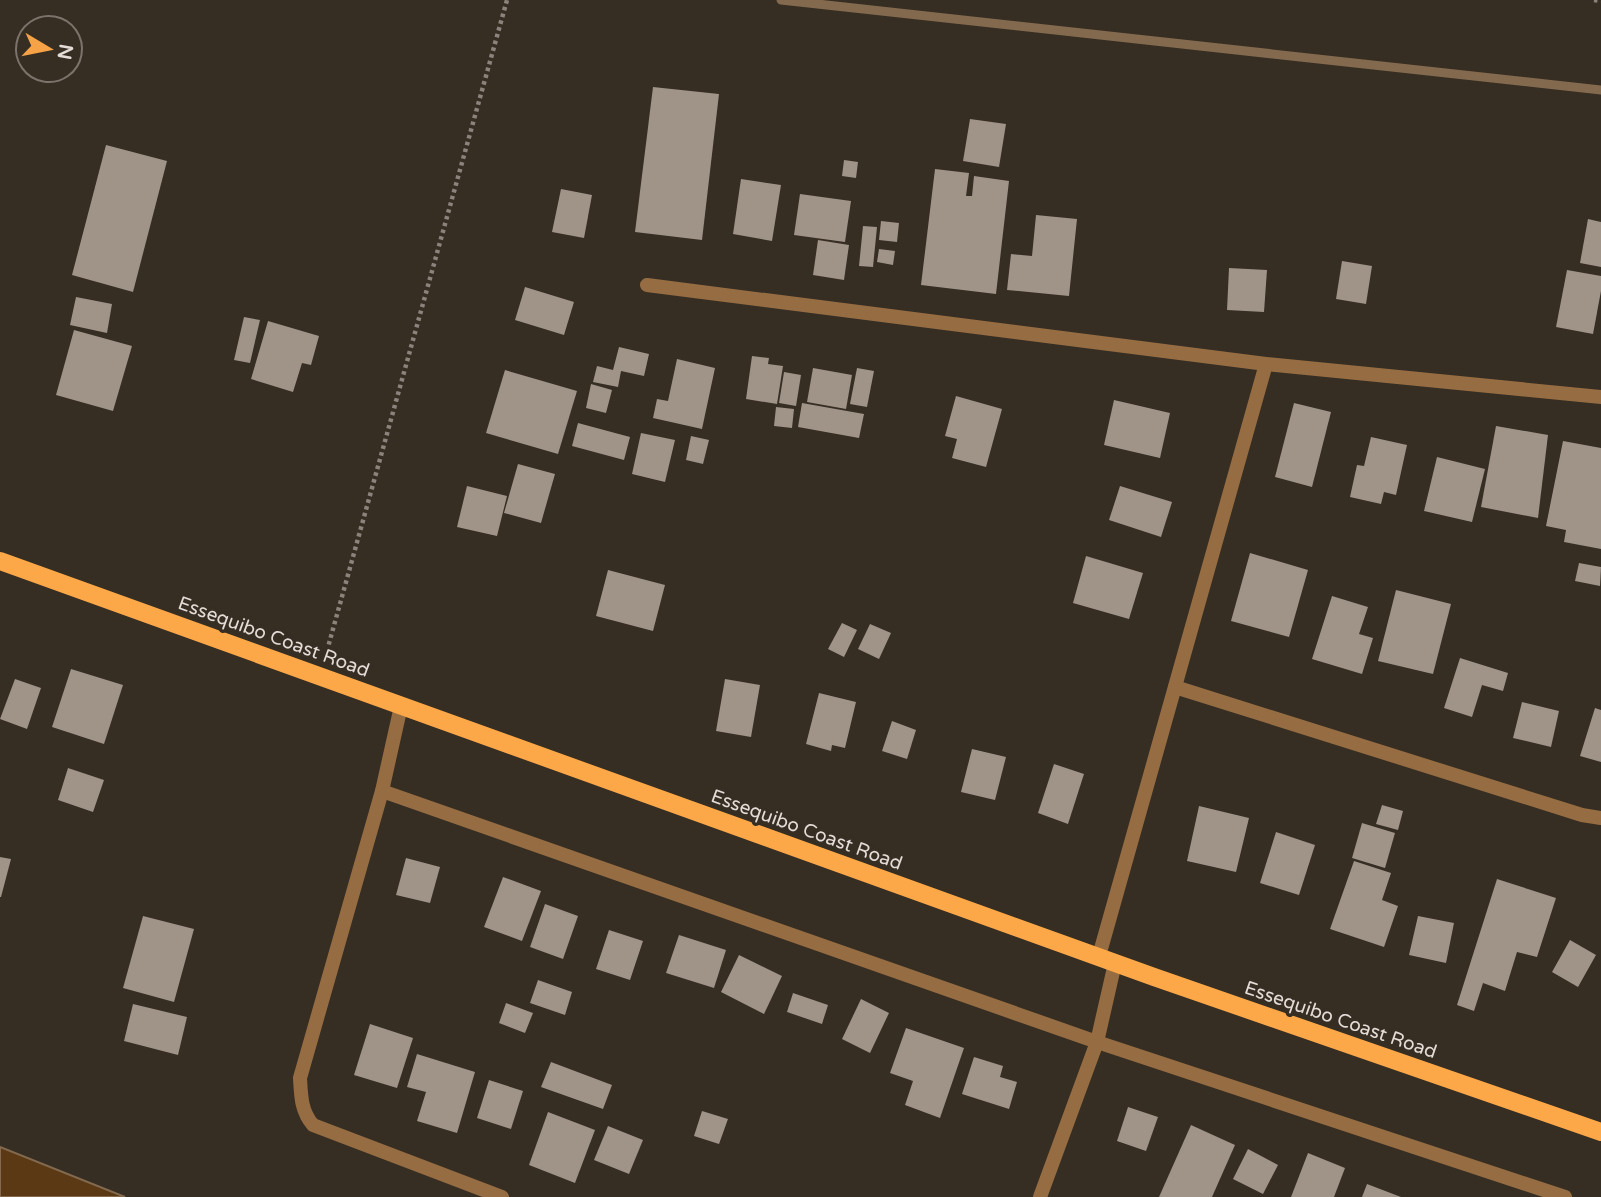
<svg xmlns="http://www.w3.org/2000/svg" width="1601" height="1197" font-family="'Varela Round',sans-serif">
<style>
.water{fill:#5a3914;stroke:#836a4e;stroke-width:2}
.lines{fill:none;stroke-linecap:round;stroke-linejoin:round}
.stream{stroke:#836a4e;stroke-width:9}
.building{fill:#a09489}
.path{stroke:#8c847c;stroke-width:4.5;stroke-dasharray:3.5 3.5;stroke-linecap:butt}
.minor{stroke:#966d42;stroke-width:14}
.primary{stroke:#fda848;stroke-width:18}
.labels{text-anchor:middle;stroke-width:7;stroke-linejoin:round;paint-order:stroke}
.street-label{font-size:19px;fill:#e4ddd7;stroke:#362d23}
</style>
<rect width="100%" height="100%" fill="#362d23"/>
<polygon class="water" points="0,1147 125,1197 0,1197"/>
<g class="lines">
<polyline class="stream" points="781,0 1601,90"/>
</g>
<g class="building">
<polygon points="653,87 719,94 702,240 635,232"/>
<polygon points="970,119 1006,124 999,167 963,161"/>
<polygon points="106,145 167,161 133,292 72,275"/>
<polygon points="844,160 858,162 856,178 842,176"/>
<polygon points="935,169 969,173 966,196 972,196 974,176 1009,181 996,294 921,285"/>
<polygon points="741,179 781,185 772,241 733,234"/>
<polygon points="561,189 592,195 584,238 552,232"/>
<polygon points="800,194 851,201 845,242 794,235"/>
<polygon points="1036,215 1077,219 1069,296 1007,290 1011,254 1032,256"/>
<polygon points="1588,219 1601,222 1601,267 1580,263"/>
<polygon points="881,221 899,223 897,242 879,240"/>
<polygon points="863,226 877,227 873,267 859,266"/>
<polygon points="818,240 849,245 844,280 813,275"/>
<polygon points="879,249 895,251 893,265 877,262"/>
<polygon points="1342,261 1372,266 1366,304 1336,299"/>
<polygon points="1229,268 1267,270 1264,312 1227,310"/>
<polygon points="1567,270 1601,276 1601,291 1593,334 1556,327"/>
<polygon points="525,287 574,302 564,335 515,320"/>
<polygon points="76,297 112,304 107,333 70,325"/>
<polygon points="244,317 260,320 250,363 234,360"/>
<polygon points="268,321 319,336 311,365 302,363 293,392 251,379"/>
<polygon points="74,330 132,346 113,411 56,395"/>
<polygon points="619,347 649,354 644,376 621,371 618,387 593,382 597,366 613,370"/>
<polygon points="752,356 769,358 768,364 783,366 777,404 746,399"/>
<polygon points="677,359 715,368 702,429 653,418 657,399 668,401"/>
<polygon points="813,368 852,375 846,409 807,402"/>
<polygon points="857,368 874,371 867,407 850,404"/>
<polygon points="505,370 577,391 558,454 486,433"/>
<polygon points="784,372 801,375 796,406 779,403"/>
<polygon points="591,384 612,390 606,413 586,408"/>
<polygon points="956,396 1002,409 986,467 952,458 957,439 945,436"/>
<polygon points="1114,400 1170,413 1160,458 1104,445"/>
<polygon points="802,403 864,414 859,438 798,427"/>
<polygon points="1294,403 1331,412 1312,487 1275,477"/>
<polygon points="776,407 794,409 792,428 774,426"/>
<polygon points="578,423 630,437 624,460 572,446"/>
<polygon points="1496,426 1548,435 1538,518 1481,507"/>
<polygon points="641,433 675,440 665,482 632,474"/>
<polygon points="691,436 709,440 703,464 686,460"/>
<polygon points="1371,437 1407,445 1396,495 1384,492 1381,504 1350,497 1357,465 1364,466"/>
<polygon points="1563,441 1601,448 1601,549 1564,542 1566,530 1546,526"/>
<polygon points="1437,457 1485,469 1472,522 1424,511"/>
<polygon points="518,464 555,474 541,523 504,513"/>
<polygon points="467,486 507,496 497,536 457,527"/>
<polygon points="1120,486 1172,502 1161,537 1109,520"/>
<polygon points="1250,553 1308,570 1289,637 1231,621"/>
<polygon points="1086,556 1143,573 1129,619 1073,603"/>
<polygon points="1579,563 1601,567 1600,586 1575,581"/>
<polygon points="608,570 665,585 653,631 596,616"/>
<polygon points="1396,590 1451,604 1433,674 1378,661"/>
<polygon points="1332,596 1368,607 1359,634 1373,638 1362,674 1312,659"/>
<polygon points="842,623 857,630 844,657 828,649"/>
<polygon points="870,624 891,633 879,659 858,649"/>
<polygon points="1460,658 1508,673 1503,691 1482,685 1472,717 1444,708"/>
<polygon points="71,669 123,685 104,744 52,727"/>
<polygon points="15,679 41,688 27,729 0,719"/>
<polygon points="725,679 760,685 751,737 716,731"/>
<polygon points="819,693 856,702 845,748 832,745 831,751 806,744"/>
<polygon points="1522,702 1559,711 1551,747 1513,738"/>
<polygon points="1595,708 1601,710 1601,762 1580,756"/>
<polygon points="892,721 916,730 907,759 882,751"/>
<polygon points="972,749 1006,757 995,800 961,792"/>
<polygon points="1054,764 1084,774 1068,824 1038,813"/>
<polygon points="68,768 104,780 93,812 58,800"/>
<polygon points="1382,805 1403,811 1398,830 1376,824"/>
<polygon points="1199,806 1249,818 1236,872 1187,861"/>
<polygon points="1362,823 1395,833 1385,868 1352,858"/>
<polygon points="1276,832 1315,845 1299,895 1260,883"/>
<polygon points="0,857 11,859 1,897 0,897"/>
<polygon points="406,858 440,867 430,903 396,895"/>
<polygon points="1354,861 1391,873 1382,900 1398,906 1384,947 1330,929"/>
<polygon points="503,877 541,891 522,941 484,927"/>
<polygon points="1497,879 1556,898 1537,957 1517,952 1505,991 1483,983 1474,1011 1457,1005"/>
<polygon points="545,904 578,916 563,959 530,947"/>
<polygon points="143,916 194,929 174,1002 123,988"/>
<polygon points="1418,916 1454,923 1446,963 1409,955"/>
<polygon points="609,930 643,941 630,980 596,969"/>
<polygon points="679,935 726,950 714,988 666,973"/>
<polygon points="1570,940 1596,955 1578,987 1552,972"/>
<polygon points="739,955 782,976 764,1014 721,992"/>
<polygon points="538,980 572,992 565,1015 530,1003"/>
<polygon points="793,993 828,1005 822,1024 787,1012"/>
<polygon points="861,999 889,1013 870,1053 842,1039"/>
<polygon points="506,1003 533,1013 525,1033 499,1023"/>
<polygon points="133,1004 187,1017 178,1055 124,1041"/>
<polygon points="370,1024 413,1038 397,1088 354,1075"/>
<polygon points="906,1028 964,1048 940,1118 905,1105 913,1081 890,1073"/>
<polygon points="417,1054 475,1072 457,1133 417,1121 426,1092 407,1087"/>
<polygon points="974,1057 1003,1066 1000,1077 1017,1082 1009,1109 962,1094"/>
<polygon points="551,1062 612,1085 603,1109 541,1087"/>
<polygon points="489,1080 523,1091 511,1129 477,1118"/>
<polygon points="1128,1107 1158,1117 1146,1151 1117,1141"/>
<polygon points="702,1111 728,1119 719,1144 694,1136"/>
<polygon points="548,1112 595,1130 575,1183 529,1165"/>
<polygon points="1191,1125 1235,1145 1212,1197 1159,1197"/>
<polygon points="608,1126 643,1140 629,1174 594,1160"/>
<polygon points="1248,1149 1278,1165 1263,1194 1233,1179"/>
<polygon points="1308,1153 1345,1168 1334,1197 1291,1197"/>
<polygon points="1367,1184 1401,1197 1362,1197"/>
</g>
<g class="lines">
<g class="path">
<polyline points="1594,0 1601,1"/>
<polyline points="325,658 507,0"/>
</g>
<g class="minor">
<polyline points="647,285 1266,364 1601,397"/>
<polyline points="1175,687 1582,815 1601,818"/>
<path d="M401,706L382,791L300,1078C301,1096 301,1111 313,1125L502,1197"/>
<polyline points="382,791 1097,1042 1565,1197"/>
<polyline points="1099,956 1266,364"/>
<polyline points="1040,1197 1097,1042 1115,963"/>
</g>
<polyline class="primary" points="0,561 1154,977 1601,1132"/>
</g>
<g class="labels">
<g class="street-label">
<text transform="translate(274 636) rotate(20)" y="7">Essequibo Coast Road</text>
<text transform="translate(807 829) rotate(20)" y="7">Essequibo Coast Road</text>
<text transform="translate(1341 1019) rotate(19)" y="7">Essequibo Coast Road</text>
</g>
</g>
<g transform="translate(49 49) rotate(100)"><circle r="33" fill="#362d23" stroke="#7c736b" stroke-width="2"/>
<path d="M0-5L12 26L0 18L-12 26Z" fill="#f5a346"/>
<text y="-10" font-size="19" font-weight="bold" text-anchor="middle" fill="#e4ddd7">N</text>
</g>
</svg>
